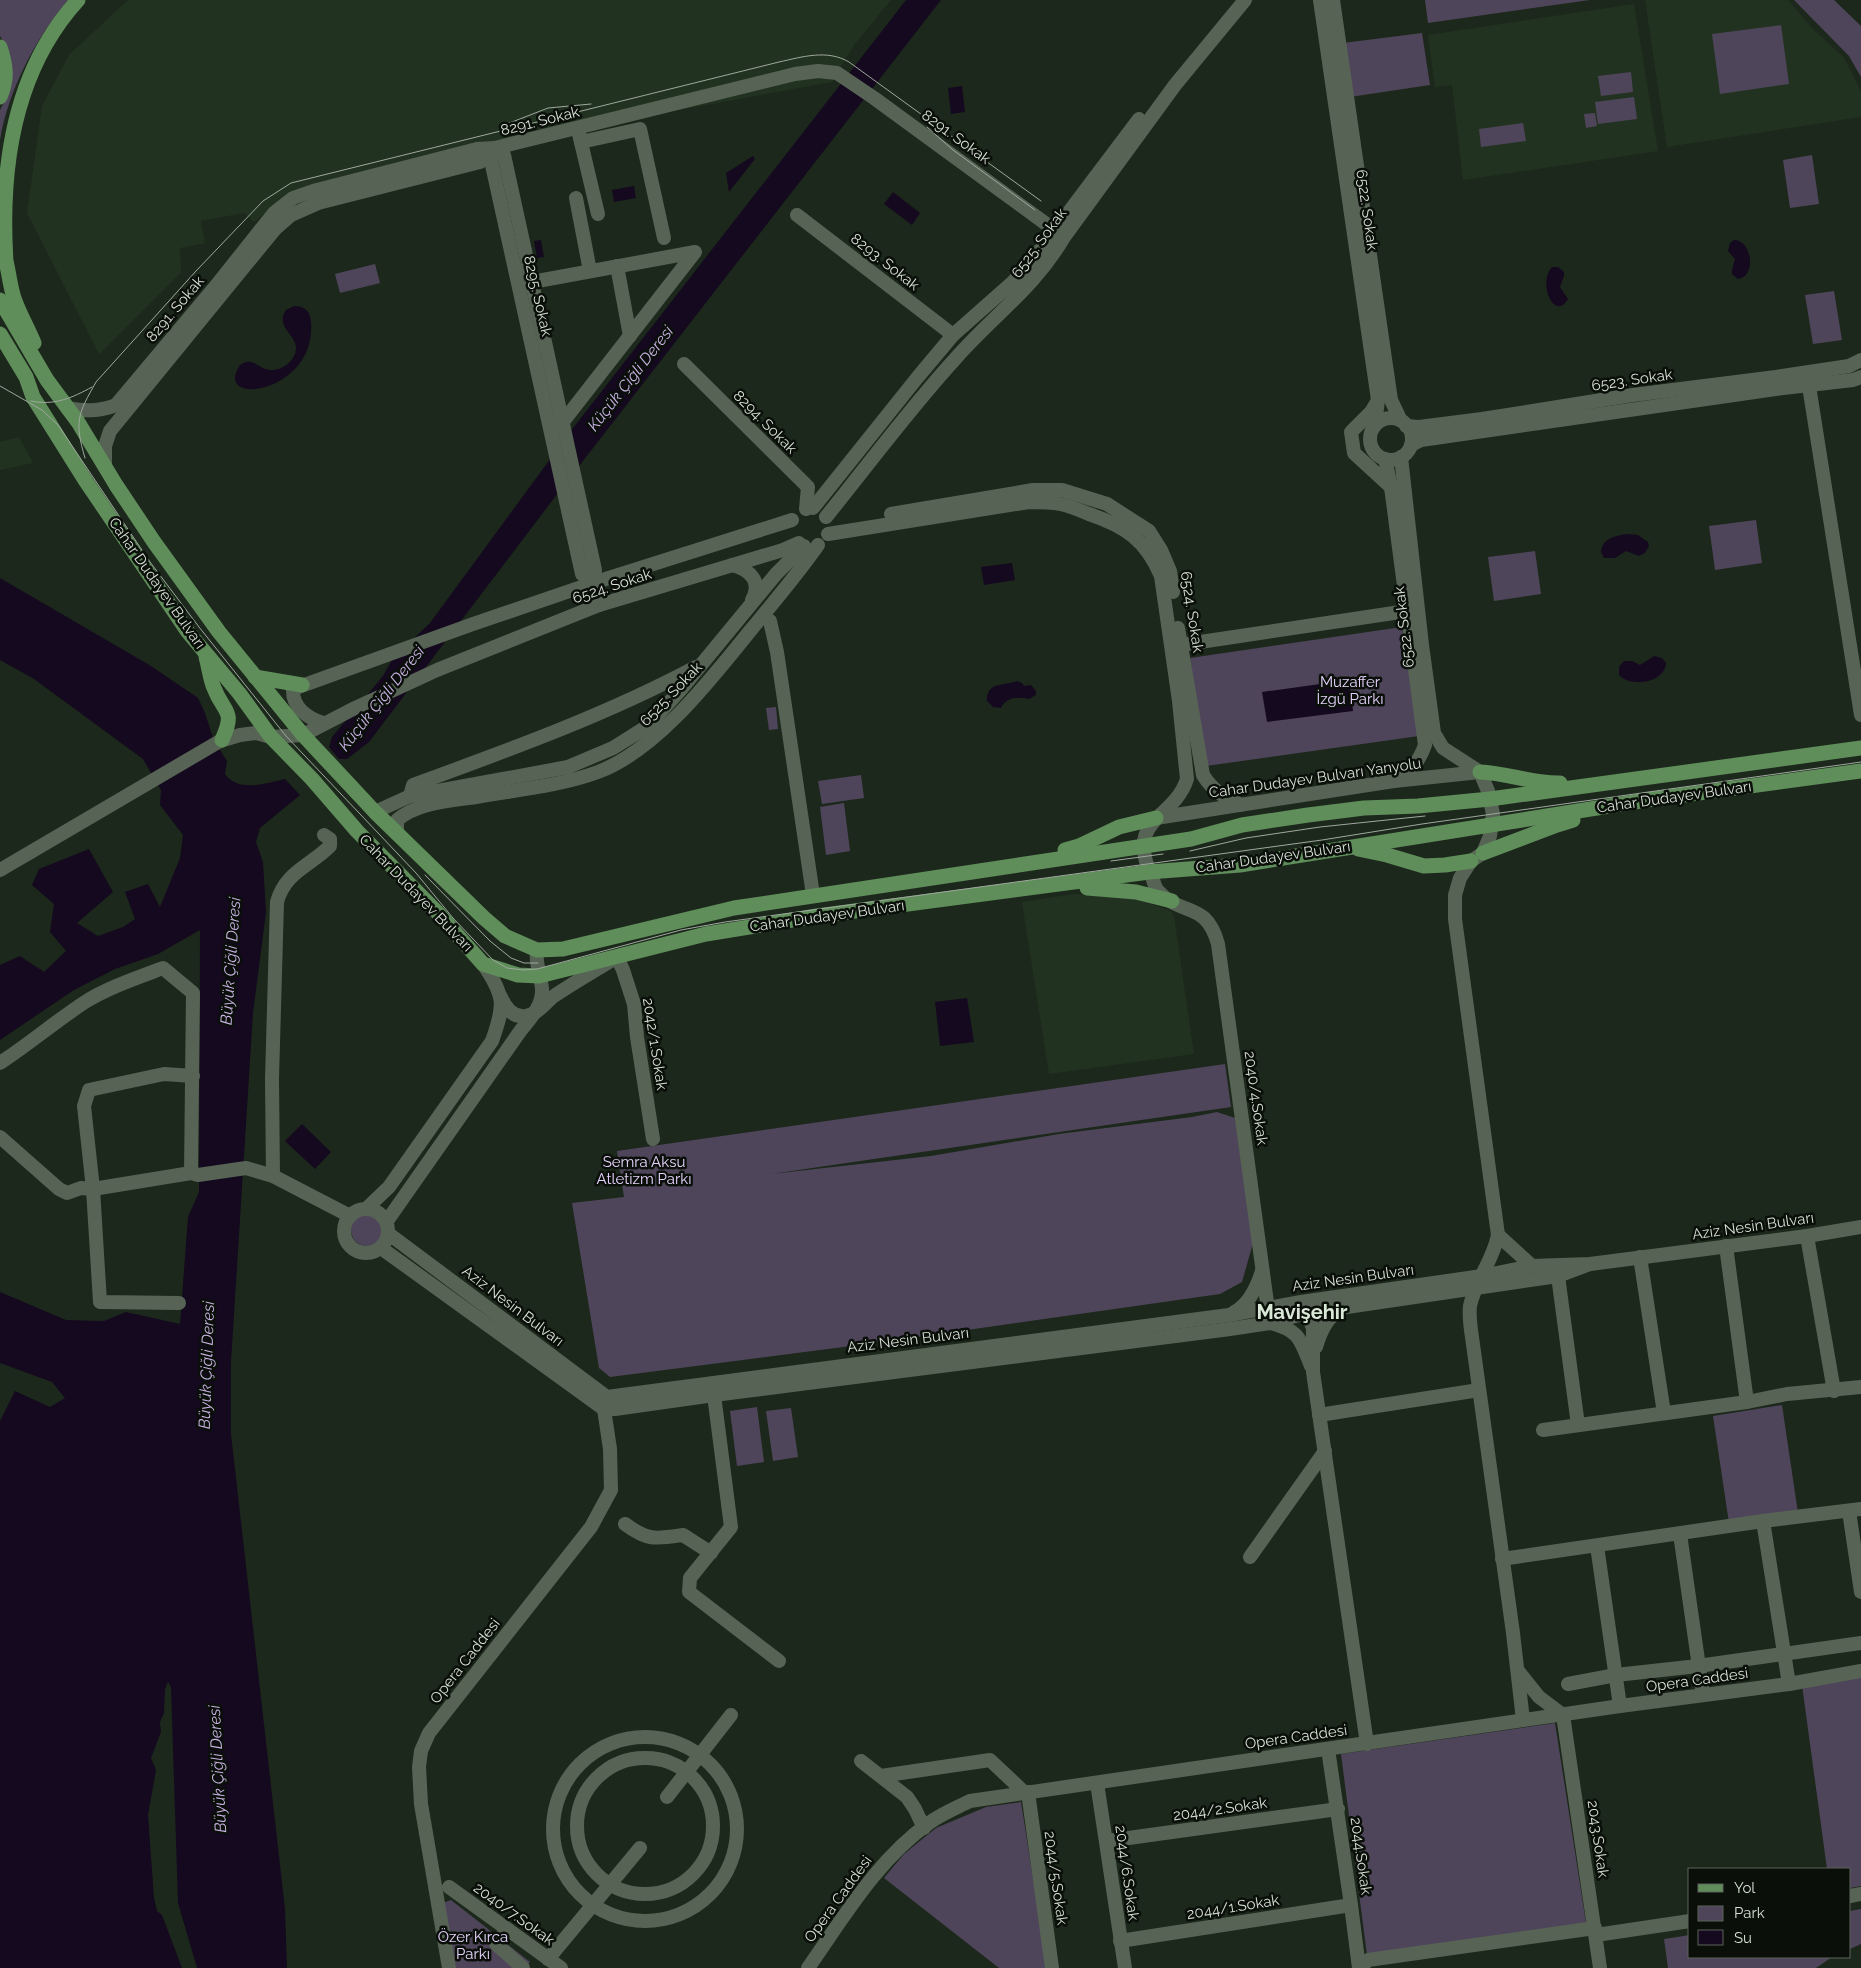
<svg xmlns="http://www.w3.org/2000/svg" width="1861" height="1968" font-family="Raleway,sans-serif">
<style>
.built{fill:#223221}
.green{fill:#4f455a}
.water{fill:#14091e}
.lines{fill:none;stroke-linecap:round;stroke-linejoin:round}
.minor{stroke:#576455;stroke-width:14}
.major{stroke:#5f8e5b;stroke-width:15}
.tram{stroke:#9fa89e;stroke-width:1}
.labels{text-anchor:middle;stroke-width:5;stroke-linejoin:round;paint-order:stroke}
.street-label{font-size:15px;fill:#d7dfd6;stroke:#0a0f09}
.park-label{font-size:15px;fill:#e6d3fd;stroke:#0a0f09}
.water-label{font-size:16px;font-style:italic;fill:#cab3e5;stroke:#0a0f09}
.district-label{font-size:20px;font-weight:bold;fill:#d9e8d7;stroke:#0a0f09}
</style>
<rect width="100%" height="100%" fill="#1c281b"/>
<g class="built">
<polygon points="128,0 891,0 854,45 832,82 488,145 290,194 254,222 244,213 201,221 205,243 180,248 181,272 99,354 27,213 42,106 69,55"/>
<polygon points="1645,0 1788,0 1811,27 1844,58 1861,91 1861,117 1667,147"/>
<polygon points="1634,4 1658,151 1463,180 1452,85 1435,87 1428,35"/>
<polygon points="19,437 33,463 0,470 0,442"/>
<polygon points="1074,894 1136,899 1171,911 1174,917 1194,1054 1049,1074 1022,902"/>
</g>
<g class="green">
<path d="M0,0H68C36,37 8,91 0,140V110L8,94L7,48L0,36Z"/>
<polygon points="1425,0 1590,0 1428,23"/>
<polygon points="1794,0 1834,0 1861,26 1861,77 1849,56"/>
<polygon points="1781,25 1789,84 1720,94 1712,34"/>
<polygon points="1422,33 1430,85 1350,97 1343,43"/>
<polygon points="1631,72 1633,92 1601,96 1598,76"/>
<polygon points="1634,97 1637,119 1598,124 1595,102"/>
<polygon points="1595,113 1597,126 1586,128 1584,114"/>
<polygon points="1523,123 1526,141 1481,147 1479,129"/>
<polygon points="1812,155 1819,204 1790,208 1783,160"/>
<polygon points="375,264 380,283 340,293 335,274"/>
<polygon points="1834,291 1842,340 1813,344 1805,295"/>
<polygon points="1756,520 1762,563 1715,570 1709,526"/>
<polygon points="1535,551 1541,594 1494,601 1488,557"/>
<polygon points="1402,627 1419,736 1206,766 1190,658"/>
<polygon points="776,707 778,729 769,730 766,708"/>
<polygon points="861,775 864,798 822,804 818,781"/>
<polygon points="844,803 850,851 826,855 820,807"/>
<polygon points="1225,1064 1231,1107 771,1174 931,1156 1059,1134 1192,1117 1217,1112 1235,1118 1253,1243 1242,1282 1220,1294 882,1342 610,1377 599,1368 572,1203 624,1197 617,1151"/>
<circle cx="367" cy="1230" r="16"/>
<polygon points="1782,1405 1798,1513 1729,1523 1713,1416"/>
<polygon points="757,1407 764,1462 737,1466 730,1411"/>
<polygon points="791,1408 798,1457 773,1461 766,1411"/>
<polygon points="1861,1676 1861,1886 1850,1888 1850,1869 1827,1869 1802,1685"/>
<polygon points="1555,1723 1586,1923 1367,1955 1341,1754"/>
<polygon points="1021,1802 1047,1968 999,1968 884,1878 904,1854 936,1828 986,1807"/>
<polygon points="451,1900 530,1962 525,1968 454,1968 443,1903"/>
<polygon points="1861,1909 1861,1944 1850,1949 1850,1911"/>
<polygon points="1690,1935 1690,1957 1832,1957 1816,1968 1668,1968 1664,1939"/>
</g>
<g class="water">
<polygon points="906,0 941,0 555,497 369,742 347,759 339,759 329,747 332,737 383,676 393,658 430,623 570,432"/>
<polygon points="962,86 965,112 951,114 948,88"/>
<polygon points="753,156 755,159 729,192 726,173"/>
<polygon points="634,186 636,198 614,202 612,190"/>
<polygon points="893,192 920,213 912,225 884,204"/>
<polygon points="541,240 544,257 537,258 534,241"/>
<path d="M1734,240C1752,240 1757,276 1738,279L1732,274V270L1735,259L1728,251L1730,243Z"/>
<path d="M1552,267H1558L1564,272V276L1560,287L1568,299C1555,322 1537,284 1552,267Z"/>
<path d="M294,306C305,306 310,311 311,322C317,394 211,408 240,365C243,363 247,361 251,362C256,363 260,367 265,369C276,373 289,366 294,356C304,336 273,330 286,310Z"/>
<path d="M1629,534L1638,535L1648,542L1649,546L1645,553L1639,556L1626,551L1615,558H1604L1601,552C1602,538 1617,535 1629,534Z"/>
<polygon points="1012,563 1015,580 984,585 981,567"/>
<path d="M0,578L151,666L198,698L205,713L214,741L227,761L225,774C238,793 267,783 285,779L300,795L260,828L256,842L263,862L266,912L253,1013L231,1362V1434L285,1909L287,1968H197L178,1903L171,1687L168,1682L165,1689L164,1713L160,1722L161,1732L151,1758L156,1770L148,1815L154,1898L157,1911L162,1915L182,1968H0V1421L15,1391L50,1407L65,1398L52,1382L0,1363V1292L66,1320L104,1321L126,1312L180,1324L188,1217L199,1192L200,930L158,954L115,969L74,990L0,1040V965L20,956L44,972L66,951L50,932L54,904L32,885L39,869L89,849L113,892L77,923L98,936L123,927L135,919L125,892L148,884L160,907L180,858L183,835L160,805L161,790L143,759L34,679L0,660Z"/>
<path d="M1654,656L1662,658L1666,663C1665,683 1631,688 1619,675V667L1624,661H1632L1640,665Z"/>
<polygon points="1349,680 1353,711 1267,722 1262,692"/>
<path d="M1017,681L1022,683L1024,686L1031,685L1036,691V695L1029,699C1018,697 1007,696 1001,708L993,707L987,701C986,682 1004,686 1017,681Z"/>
<polygon points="967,998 974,1042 940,1046 935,1002"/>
<polygon points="302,1124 331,1152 315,1169 285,1141"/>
</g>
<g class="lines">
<g class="minor">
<polyline points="1320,0 1378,400 1375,425"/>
<polyline points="1333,0 1391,400 1401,421"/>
<polyline points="579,134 598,214"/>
<polyline points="581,142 640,129 664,238"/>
<polyline points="495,148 504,155 595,570 593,583 599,605"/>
<polyline points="490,156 582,574 593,583"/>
<polyline points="576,198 590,271"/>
<polyline points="797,215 953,335"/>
<polyline points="617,266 630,336"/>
<polyline points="532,282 695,252 562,423"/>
<polyline points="684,364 808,487 806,509"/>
<polyline points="1809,386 1861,715"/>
<polyline points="1377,402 1371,412 1351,432 1354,453 1391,487"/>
<path d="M67,408C84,411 99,412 116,405L215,287L274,213L293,198L313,191L399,169L477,149L495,148L795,74L818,71L837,73L874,98L1064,237"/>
<circle cx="1391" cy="439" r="21"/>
<polyline points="1406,426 1419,427 1482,419 1633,395 1776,377 1849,366 1861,360"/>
<polyline points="1411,445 1421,440 1783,388 1853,380 1861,377"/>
<path d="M1401,457L1422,645L1434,733L1443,748L1480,772L1488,791L1493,814L1490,836L1483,853L1471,861L1460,878L1455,895V919L1498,1235C1493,1261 1475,1281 1470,1306C1469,1314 1470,1322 1471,1330L1513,1633L1523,1720"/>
<path d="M1385,459L1391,487L1425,745C1418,765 1410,770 1394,781"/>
<polyline points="105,466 105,446 110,431 275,229 291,215 318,203 480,162 490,156 495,148"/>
<polyline points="813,508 917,378 953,335 1013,282 1041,249 1139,119"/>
<polyline points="891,514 1033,490 1062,490 1107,504 1149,531 1161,550 1170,571 1173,592"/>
<path d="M826,517C869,464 910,408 956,358C993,316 1036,286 1064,237L1175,85L1245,0"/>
<path d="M828,534L1029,502C1039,502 1050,502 1060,504C1070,506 1079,510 1089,514C1125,526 1146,540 1161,576L1179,701L1187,779C1174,820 1124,818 1152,877C1154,882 1155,888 1158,891C1181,917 1206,900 1218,944L1269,1317"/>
<path d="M732,565C751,570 762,582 752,600"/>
<polyline points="770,621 777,652 813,895"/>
<path d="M1178,628L1203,775C1213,791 1224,797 1241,805"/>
<polyline points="1180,645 1407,611"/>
<path d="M323,723C307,718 292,707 293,689L473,624L593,583L792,520"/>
<path d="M410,796L413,785C509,750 606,715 696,667"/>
<polyline points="375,812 410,796 568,767 613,748 648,726 682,688 776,574 804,546"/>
<polyline points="1156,818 1394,781 1480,772"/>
<path d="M397,833V820C418,802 450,801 476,797C516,790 560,786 598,772C657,750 711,679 750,631C773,603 797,575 818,545"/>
<polyline points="0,870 220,741 240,735 256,733 271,737 303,735 355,708 437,670 599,605 783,550 799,543"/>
<path d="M501,997C505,1007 512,1018 526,1016C538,1014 545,1003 554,996C575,982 596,970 617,957L623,970L634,1004L637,1037L653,1139"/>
<path d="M0,1063C29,1044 56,1021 85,1002C109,987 137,978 163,968L193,993L191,1173"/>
<polyline points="0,1137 59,1189 67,1193 81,1188 93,1189 191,1173 198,1175 246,1168 273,1176 350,1216"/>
<path d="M273,1176L272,1079L277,902C285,872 310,866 330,846V839L324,835"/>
<path d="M367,1208L389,1187L492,1041C505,1005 505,996 483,964"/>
<circle cx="366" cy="1231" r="22"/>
<path d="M387,1221L521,1030C531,1018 543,1005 542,989C541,975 535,965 537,950"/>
<polyline points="389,1234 607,1397 1229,1315 1301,1302 1482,1276 1532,1266 1590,1264 1807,1236 1861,1227"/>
<polyline points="1498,1235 1532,1266"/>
<polyline points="1807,1236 1834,1391"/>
<polyline points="1726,1246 1747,1402"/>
<polyline points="381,1248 604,1409 606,1400"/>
<polyline points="1640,1257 1664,1413"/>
<polyline points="1558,1276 1578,1425"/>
<polyline points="179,1303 100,1302 93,1189 84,1106 89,1090 164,1074 193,1076"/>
<polyline points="1303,1305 1313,1328 1313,1372 1367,1744"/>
<path d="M1233,1313C1249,1305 1257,1287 1262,1271"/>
<path d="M1271,1323C1300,1331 1300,1339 1311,1366"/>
<path d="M1316,1347C1321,1330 1327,1317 1343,1308"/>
<polyline points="714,1395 731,1527 690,1578 689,1592 779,1661"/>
<polyline points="1319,1415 1479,1390"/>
<polyline points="1543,1430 1747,1402 1787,1394 1861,1387"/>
<polyline points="1849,1511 1861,1592"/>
<polyline points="1763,1521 1789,1684"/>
<path d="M625,1524C648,1541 656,1539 683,1535L711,1553"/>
<polyline points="1680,1534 1703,1695"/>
<polyline points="1597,1546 1620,1706"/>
<polyline points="1250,1557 1325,1451"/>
<polyline points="1502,1559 1763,1521 1861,1509"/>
<polyline points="1519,1672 1539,1697 1563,1715 1600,1968"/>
<polyline points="1568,1684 1616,1675 1698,1666 1861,1643"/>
<circle cx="645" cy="1829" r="92"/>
<polyline points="1328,1749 1351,1905 1359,1968"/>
<circle cx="645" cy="1826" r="68"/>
<polyline points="861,1761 907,1797 915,1809 924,1828"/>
<polyline points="881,1776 990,1760 1025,1793"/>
<polyline points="1097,1783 1125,1968"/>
<polyline points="1028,1792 1052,1968"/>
<polyline points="667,1797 731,1715"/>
<polyline points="1107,1841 1338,1809"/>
<polyline points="449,1887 561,1968"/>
<polyline points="1850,1896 1861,1894"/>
<polyline points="507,1929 496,1944 523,1968"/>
<polyline points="1596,1935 1690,1921"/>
<polyline points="1120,1941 1351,1905"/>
<polyline points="548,1959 640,1848"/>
<polyline points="449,1968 421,1804 419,1767 421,1751 429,1733 591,1527 611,1490 610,1449 604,1409 615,1409 714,1395 1230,1329 1270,1323 1306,1313 1558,1276 1590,1264"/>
<path d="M808,1968C844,1917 877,1860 929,1823C941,1814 956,1808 970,1801L1620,1706L1789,1684L1861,1671"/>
<polyline points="1360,1968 1368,1960 1595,1928"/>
</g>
<g class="major">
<path d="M0,47C6,65 8,79 0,97"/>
<polyline points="0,300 47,380 78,422 116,485 154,542 219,632 303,735 375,812 484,918 505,936 537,950 563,949 734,908 1191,839 1242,825 1308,815 1364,808 1418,806 1490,799 1861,748"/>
<polyline points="0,334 26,377 33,397 85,480 188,632 239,693 271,737 312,779 357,831 437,912 483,964 518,975 539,976 706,934 817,916 1149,872 1240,865 1647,800 1861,771"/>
<path d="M34,343C28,328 19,313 14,298C10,286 9,273 6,261C0,168 14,70 78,0"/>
<path d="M206,657C209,667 210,679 214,688C224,714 236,709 222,740"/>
<polyline points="255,677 302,685"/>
<path d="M1480,772C1507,773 1535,784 1560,783"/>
<polyline points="1358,849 1387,855 1424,866 1445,865 1471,861"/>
<polyline points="1065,850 1079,846 1119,827 1156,818"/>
<polyline points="1483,853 1557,825 1573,820"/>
<polyline points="1087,888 1136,892 1172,901"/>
</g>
<g class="tram">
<polyline points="507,124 548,108 591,104"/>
<polyline points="927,127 953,150 1035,210"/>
<polyline points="0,386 42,410 58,425 150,562 199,627 286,736 416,873 453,918 493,960 507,968 524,970 537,969 681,930 725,922 1322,840 1422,824 1861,762"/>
<path d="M31,401C54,406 72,398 92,387"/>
<path d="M85,458C74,421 78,414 96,382L196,271L263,201L291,183L779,62C802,57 827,49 849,62L1041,201"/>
<polyline points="1190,851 1246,838 1320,827 1425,816"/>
<polyline points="1111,861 1163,854"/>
<polyline points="425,875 490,941 511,958 524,963 538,963"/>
</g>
</g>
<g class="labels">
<g class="street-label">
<text transform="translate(540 121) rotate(-14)" y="5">8291. Sokak</text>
<text transform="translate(956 137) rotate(36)" y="5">8291. Sokak</text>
<text transform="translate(1367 210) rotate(82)" y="5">6522. Sokak</text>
<text transform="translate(1039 243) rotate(-54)" y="5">6525. Sokak</text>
<text transform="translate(885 262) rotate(38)" y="5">8293. Sokak</text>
<text transform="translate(538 296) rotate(77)" y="5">8295. Sokak</text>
<text transform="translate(175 309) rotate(-50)" y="5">8291. Sokak</text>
<text transform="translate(1632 380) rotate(-8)" y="5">6523. Sokak</text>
<text transform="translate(765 422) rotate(45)" y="5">8294. Sokak</text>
<text transform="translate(157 583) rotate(55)" y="5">Cahar Dudayev Bulvarı</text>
<text transform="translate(612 586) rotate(-18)" y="5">6524. Sokak</text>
<text transform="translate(1192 612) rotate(81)" y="5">6524. Sokak</text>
<text transform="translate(1404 627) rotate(-97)" y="5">6522. Sokak</text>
<text transform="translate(671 694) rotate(-46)" y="5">6525. Sokak</text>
<text transform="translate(1315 778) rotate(-8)" y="5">Cahar Dudayev Bulvarı Yanyolu</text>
<text transform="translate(1674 797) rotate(-8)" y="5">Cahar Dudayev Bulvarı</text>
<text transform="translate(1273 857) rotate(-8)" y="5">Cahar Dudayev Bulvarı</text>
<text transform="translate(416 893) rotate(46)" y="5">Cahar Dudayev Bulvarı</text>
<text transform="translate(827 916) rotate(-8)" y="5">Cahar Dudayev Bulvarı</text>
<text transform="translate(655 1044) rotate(81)" y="5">2042/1.Sokak</text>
<text transform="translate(1256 1098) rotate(82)" y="5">2040/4.Sokak</text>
<text transform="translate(1753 1226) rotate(-8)" y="5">Aziz Nesin Bulvarı</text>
<text transform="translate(1353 1278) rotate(-8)" y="5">Aziz Nesin Bulvarı</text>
<text transform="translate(513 1306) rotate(37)" y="5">Aziz Nesin Bulvarı</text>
<text transform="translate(908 1340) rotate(-7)" y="5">Aziz Nesin Bulvarı</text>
<text transform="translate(465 1661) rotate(-52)" y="5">Opera Caddesi</text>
<text transform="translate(1697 1680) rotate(-8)" y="5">Opera Caddesi</text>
<text transform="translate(1296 1737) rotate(-8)" y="5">Opera Caddesi</text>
<text transform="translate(1220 1809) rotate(-8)" y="5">2044/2.Sokak</text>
<text transform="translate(1598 1839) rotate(82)" y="5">2043.Sokak</text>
<text transform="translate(1361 1856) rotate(82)" y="5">2044.Sokak</text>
<text transform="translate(1127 1873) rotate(82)" y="5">2044/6.Sokak</text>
<text transform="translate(1056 1878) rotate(82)" y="5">2044/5.Sokak</text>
<text transform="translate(838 1899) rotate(-54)" y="5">Opera Caddesi</text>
<text transform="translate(1233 1907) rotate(-9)" y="5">2044/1.Sokak</text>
<text transform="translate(514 1914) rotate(36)" y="5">2040/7.Sokak</text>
</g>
<g class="park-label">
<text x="1350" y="687">Muzaffer<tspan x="1350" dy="17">İzgü Parkı</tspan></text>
<text x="644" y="1167">Semra Aksu<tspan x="644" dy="17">Atletizm Parkı</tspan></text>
<text x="473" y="1942">Özer Kırca<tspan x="473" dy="17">Parkı</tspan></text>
</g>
<g class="water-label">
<text transform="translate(630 378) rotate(-52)" y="6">Küçük Çiğli Deresi</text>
<text transform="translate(381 698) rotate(-52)" y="6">Küçük Çiğli Deresi</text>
<text transform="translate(230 961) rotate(-86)" y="6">Büyük Çiğli Deresi</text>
<text transform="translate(206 1365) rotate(-88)" y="6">Büyük Çiğli Deresi</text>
<text transform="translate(217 1769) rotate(-93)" y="6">Büyük Çiğli Deresi</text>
</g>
<g class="district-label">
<text x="1302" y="1319">Mavişehir</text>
</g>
</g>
<rect x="1688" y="1868" width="162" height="90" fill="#0a0f09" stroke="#5c625b"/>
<rect x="1698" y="1884" width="25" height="8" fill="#5f8e5b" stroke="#5c625b"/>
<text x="1734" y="1893" font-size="15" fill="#d7dfd6">Yol</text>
<rect x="1698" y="1906" width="25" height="15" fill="#4f455a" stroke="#5c625b"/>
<text x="1734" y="1918" font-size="15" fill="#d7dfd6">Park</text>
<rect x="1698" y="1930" width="25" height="15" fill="#14091e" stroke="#5c625b"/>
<text x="1734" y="1943" font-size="15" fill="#d7dfd6">Su</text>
</svg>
